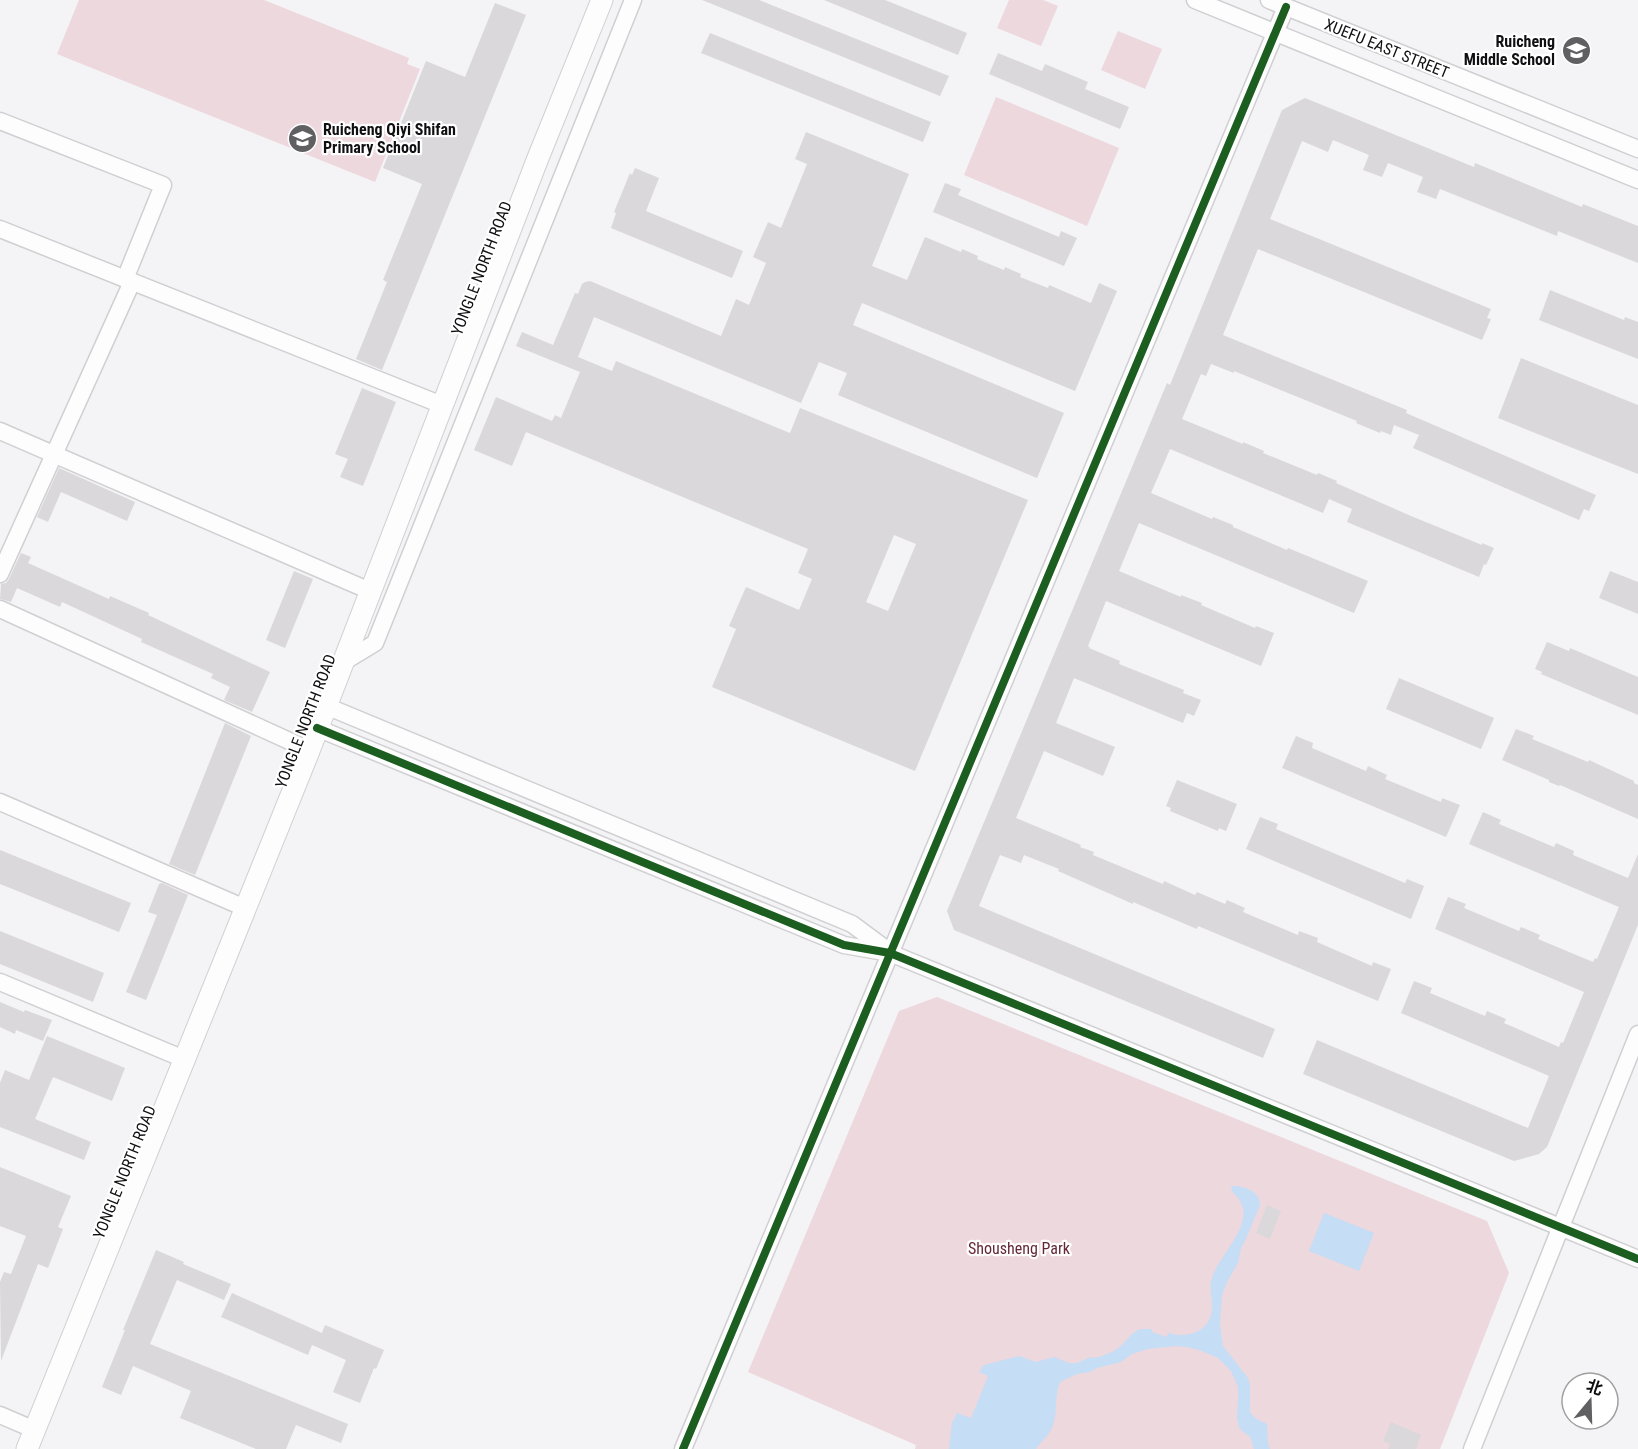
<svg xmlns="http://www.w3.org/2000/svg" width="1638" height="1449" font-family="'Roboto Condensed','Noto Sans SC',sans-serif">
<style>
.green{fill:#edd8dd}
.water{fill:#c5ddf5}
.building{fill:#dad8da;fill-rule:evenodd}
.lines{fill:none;stroke-linecap:round;stroke-linejoin:round}
.minor-casing{stroke:#d0cfd1;stroke-width:19}
.major-casing{stroke:#d0cfd1;stroke-width:23}
.minor{stroke:#fdfdfe;stroke-width:16}
.major{stroke:#fdfdfe;stroke-width:21}
.cycleway-casing{stroke:#fff;stroke-width:11}
.cycleway{stroke:#1b5e20;stroke-width:8}
.labels{text-anchor:middle;stroke-width:4.5;stroke-linejoin:round;paint-order:stroke}
.poi-label{font-size:16px;font-weight:bold;fill:#100f11;stroke:#fff;text-anchor:end}
.street-label{font-size:16px;fill:#100f11;stroke:#fff}
.park-label{font-size:16px;fill:#642738;stroke:#fff}
</style>
<rect width="100%" height="100%" fill="#f4f3f6"/>
<g class="green">
<polygon points="79,0 264,0 409,58 407,64 420,69 375,182 57,54"/>
<polygon points="1009,0 1043,0 1058,6 1041,46 997,28"/>
<polygon points="1118,31 1162,49 1145,89 1101,70"/>
<polygon points="996,97 1119,148 1087,226 964,175"/>
<polygon points="937,997 1487,1221 1509,1273 1440,1449 915,1449 916,1445 748,1372 899,1011"/>
</g>
<g class="water">
<path d="M1232,1186C1245,1186 1260,1191 1260,1205L1245,1241L1241,1248L1238,1263L1227,1282L1222,1295L1220,1325L1223,1346L1248,1378L1250,1385V1412L1255,1418L1267,1424L1268,1443L1270,1449H1254L1250,1437L1242,1431L1239,1427L1237,1416L1238,1400V1387L1231,1371L1218,1358L1199,1350L1186,1347L1177,1346L1148,1349L1132,1354L1121,1362L1097,1368L1090,1372L1077,1374L1060,1382C1054,1398 1058,1411 1053,1425C1050,1435 1041,1441 1036,1449H949L952,1423L957,1413L971,1418L988,1376L979,1372L984,1365L1019,1356L1036,1362L1054,1357L1069,1363H1077L1088,1358L1099,1357L1112,1352L1121,1346L1133,1333L1140,1329H1152V1332L1167,1337L1168,1333C1188,1339 1212,1331 1212,1307C1212,1296 1208,1286 1213,1275C1221,1254 1254,1224 1240,1201C1238,1197 1234,1194 1231,1190Z"/>
<polygon points="1324,1213 1374,1233 1359,1271 1309,1251"/>
</g>
<g class="building">
<polygon points="702,0 759,0 949,76 940,96"/>
<polygon points="824,0 885,0 967,33 958,55"/>
<polygon points="495,3 526,15 382,370 356,359 387,282 383,280 422,184 383,168 426,61 465,77"/>
<polygon points="710,33 931,122 923,142 701,53"/>
<polygon points="998,53 1042,71 1045,64 1088,82 1085,89 1129,107 1120,129 989,74"/>
<polygon points="1305,98 1474,167 1475,163 1582,207 1583,204 1638,226 1638,263 1558,231 1557,236 1440,189 1436,199 1417,192 1423,177 1388,163 1382,177 1363,170 1369,155 1333,140 1328,152 1302,141 1270,219 1491,309 1487,318 1491,319 1482,340 1258,249 1223,335 1407,410 1406,413 1596,495 1589,511 1584,509 1579,520 1413,448 1419,435 1394,425 1391,435 1381,431 1380,433 1356,423 1357,421 1234,371 1234,373 1211,364 1206,376 1201,374 1182,419 1243,444 1243,442 1264,451 1263,453 1317,475 1318,473 1337,481 1336,483 1411,516 1482,545 1482,543 1494,548 1486,565 1484,564 1479,577 1347,522 1352,509 1329,499 1323,513 1170,449 1151,493 1212,519 1213,517 1233,525 1233,527 1287,550 1288,548 1368,581 1354,613 1139,523 1119,571 1181,597 1181,595 1202,603 1201,605 1255,628 1256,626 1274,633 1261,666 1106,601 1088,646 1090,647 1089,648 1120,661 1119,664 1184,690 1183,693 1201,700 1194,716 1187,713 1183,723 1074,678 1056,723 1115,747 1103,776 1044,751 1016,818 1081,845 1080,847 1094,852 1093,855 1163,884 1164,881 1195,895 1197,892 1225,904 1227,900 1245,908 1243,912 1298,935 1299,931 1318,938 1317,942 1372,966 1373,962 1391,969 1378,1001 1198,926 1197,929 1133,902 1133,904 1058,871 1059,869 1024,855 1021,863 1000,855 979,906 1275,1029 1263,1058 954,930 947,911 1167,383 1170,385 1282,110"/>
<path d="M806,132L909,174L872,266L907,280L925,237L961,252L962,249L978,256L977,259L1004,270L1005,267L1021,274L1020,277L1048,288L1049,285L1091,303L1099,283L1117,291L1075,391L862,303L853,325L1064,413L1037,478L838,395L847,373L819,362L801,403L594,317L578,357L612,371L616,361L790,433L800,408L1028,500L915,771L712,687L736,629L729,626L746,587L799,610L812,579L798,573L808,549L526,432L512,466L474,450L496,397L552,421L555,415L561,418L580,372L516,346L522,332L553,345L575,293L578,294L582,284L585,282L590,281L721,336L736,299L749,305L766,263L753,257L768,222L781,228L807,164L795,159ZM894,535L916,544L888,611L866,602Z"/>
<polygon points="635,168 659,178 646,211 743,251 732,278 611,228 616,213 614,212 630,173 632,175"/>
<polygon points="945,183 961,189 958,195 1059,237 1061,231 1077,238 1064,266 933,212"/>
<polygon points="1550,290 1624,320 1625,317 1638,322 1638,359 1539,320"/>
<polygon points="1521,358 1638,405 1638,474 1498,418"/>
<polygon points="362,388 396,402 363,486 340,477 348,459 335,454"/>
<polygon points="59,468 135,502 127,521 61,492 48,522 37,517"/>
<polygon points="21,553 31,557 28,563 109,599 110,596 149,613 148,615 270,672 252,712 224,700 230,687 211,678 213,674 141,642 142,639 62,602 60,607 17,588 11,602 0,599 1,584 6,583 9,579"/>
<polygon points="294,571 313,579 285,648 266,640"/>
<polygon points="1610,571 1638,582 1638,614 1599,598"/>
<polygon points="1547,642 1569,651 1570,648 1638,677 1638,715 1541,674 1542,672 1535,669"/>
<polygon points="1399,678 1494,718 1481,749 1386,709"/>
<polygon points="225,723 251,736 195,875 169,864"/>
<polygon points="1516,729 1534,736 1532,739 1588,762 1589,760 1634,781 1634,783 1638,785 1638,819 1560,785 1559,786 1549,782 1549,780 1502,760"/>
<polygon points="1296,736 1313,743 1312,748 1366,771 1368,766 1387,775 1385,779 1441,802 1442,798 1460,805 1446,837 1282,768"/>
<polygon points="1177,780 1237,804 1226,831 1219,828 1218,831 1170,811 1171,808 1166,806"/>
<polygon points="1483,812 1501,820 1499,824 1554,847 1556,843 1574,851 1573,855 1628,878 1638,854 1638,925 1547,1147 1539,1154 1514,1161 1303,1074 1317,1040 1528,1128 1549,1076 1401,1013 1414,981 1432,988 1430,993 1485,1016 1487,1011 1506,1019 1504,1023 1559,1047 1561,1042 1563,1043 1584,992 1435,929 1448,897 1466,904 1464,908 1519,931 1521,927 1540,935 1538,939 1593,962 1595,958 1597,959 1619,907 1469,844"/>
<polygon points="1260,817 1278,824 1276,829 1405,883 1407,879 1424,886 1411,919 1246,849"/>
<polygon points="0,850 131,903 119,932 0,884"/>
<polygon points="162,883 188,895 146,1000 126,992 157,915 148,912 159,884"/>
<polygon points="0,931 104,973 93,1002 0,964"/>
<polygon points="0,1002 24,1012 25,1010 52,1020 43,1041 16,1030 15,1034 0,1027"/>
<polygon points="47,1036 125,1068 112,1101 53,1077 35,1119 91,1142 84,1160 0,1127 0,1083 5,1070 29,1080"/>
<polygon points="0,1167 71,1196 58,1227 63,1229 48,1268 38,1264 1,1361 0,1282 4,1272 11,1274 26,1236 0,1226"/>
<polygon points="1267,1205 1281,1211 1270,1239 1256,1233"/>
<polygon points="156,1250 184,1262 183,1264 231,1284 224,1300 177,1280 150,1344 348,1424 341,1443 296,1425 286,1449 256,1449 180,1418 191,1391 133,1366 121,1395 102,1387 125,1330 123,1330"/>
<polygon points="232,1293 322,1333 325,1325 384,1350 376,1369 374,1368 360,1403 333,1392 346,1360 312,1345 308,1355 221,1317"/>
<polygon points="1391,1422 1421,1435 1416,1449 1388,1449 1390,1444 1383,1441"/>
</g>
<g class="lines">
<defs>
<g id="minor">
<polyline points="1195,0 1638,180"/>
<polyline points="1269,0 1638,149"/>
<polyline points="0,121 163,185 125,279"/>
<polyline points="0,229 442,405"/>
<polyline points="0,431 370,591"/>
<polyline points="0,574 132,282"/>
<polyline points="0,609 309,750"/>
<polyline points="342,663 375,643 633,0"/>
<polyline points="326,706 852,924 887,950"/>
<polyline points="317,728 844,945 890,953 1638,1259"/>
<polyline points="0,802 245,908"/>
<polyline points="0,982 184,1059"/>
<polyline points="0,1415 35,1430"/>
<polyline points="683,1449 1286,7"/>
<polyline points="1472,1449 1638,1034"/>
</g>
<polyline id="major" points="27,1449 307,756 538,158 602,0"/>
</defs>
<use href="#minor" class="minor-casing"/>
<use href="#major" class="major-casing"/>
<use href="#minor" class="minor"/>
<use href="#major" class="major"/>
<defs>
<g id="cycleway">
<polyline points="317,728 844,945 890,953 1638,1259"/>
<polyline points="683,1449 1286,7"/>
</g>
</defs>
<use href="#cycleway" class="cycleway-casing"/>
<use href="#cycleway" class="cycleway"/>
</g>
<defs>
<symbol id="school-disc" viewBox="-11 -11 22 22"><circle r="9.5" fill="#605f61" stroke="#fff"/><path d="M0-5L7-2L0 1L-7-2ZM-4 1L0 2.5L4 1V4Q0 6-4 4Z" fill="#fff"/></symbol>
</defs>
<g fill-rule="evenodd">
<use href="#school-disc" x="1560" y="34" width="33" height="33"/>
<use href="#school-disc" x="286" y="122" width="33" height="33"/>
</g>
<g class="labels">
<g class="poi-label">
<text x="1555" y="47">Ruicheng<tspan x="1555" dy="18">Middle School</tspan></text>
<text x="323" y="135" text-anchor="start">Ruicheng Qiyi Shifan<tspan x="323" dy="18">Primary School</tspan></text>
</g>
<g class="street-label">
<text transform="translate(1387 48) rotate(22)" y="6">XUEFU EAST STREET</text>
<text transform="translate(481 268) rotate(-69)" y="6">YONGLE NORTH ROAD</text>
<text transform="translate(305 721) rotate(-69)" y="6">YONGLE NORTH ROAD</text>
<text transform="translate(124 1172) rotate(-68)" y="6">YONGLE NORTH ROAD</text>
</g>
<g class="park-label">
<text x="1019" y="1254">Shousheng Park</text>
</g>
</g>
<g transform="translate(1590 1401) rotate(19)"><circle r="28" fill="#ffffff" stroke="#9f9fa0" stroke-width="1.5"/>
<path d="M0-4.5L10 22L0 15L-10 22Z" fill="#605f61"/>
<text y="-9" font-size="16" font-weight="bold" text-anchor="middle" fill="#100f11">北</text>
</g>
</svg>
